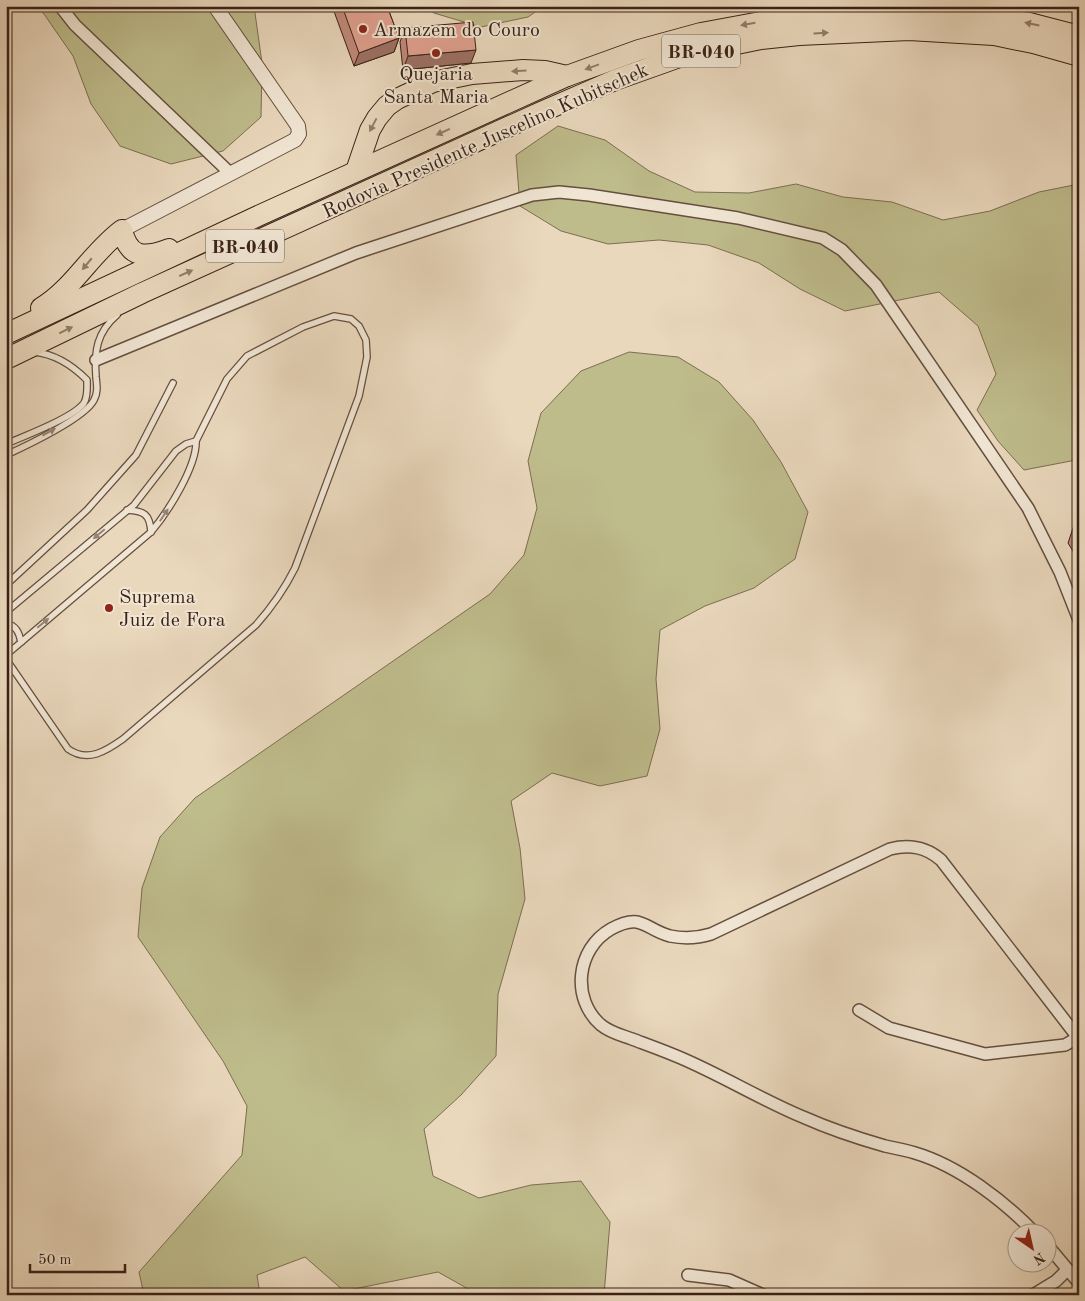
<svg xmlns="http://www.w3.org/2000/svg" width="1085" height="1301" font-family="'Old Standard TT',serif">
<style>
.green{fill:#bfbc8c;stroke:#7c6e51}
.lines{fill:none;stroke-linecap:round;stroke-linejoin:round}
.service-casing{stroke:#654f40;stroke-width:8}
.minor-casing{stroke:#654f40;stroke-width:14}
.tertiary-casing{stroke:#654f40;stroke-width:16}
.motorway-casing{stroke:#392116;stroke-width:22}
.service{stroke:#f1e6d4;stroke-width:5.5}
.minor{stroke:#f1e6d4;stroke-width:11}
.tertiary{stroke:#f1e6d4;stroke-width:14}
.motorway{stroke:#ead8bd;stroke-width:20}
.wall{fill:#c28a7c;stroke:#392116}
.shaded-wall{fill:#9e7165;stroke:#392116}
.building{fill:#e1a190;stroke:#392116}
.oneway{fill:#927c6a}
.oneway2{fill:#958475}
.poi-dot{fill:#8f2418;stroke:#f1e6d4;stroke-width:2}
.labels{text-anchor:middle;stroke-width:4;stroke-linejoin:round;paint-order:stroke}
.shield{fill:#f1e6d4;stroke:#705c4f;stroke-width:1}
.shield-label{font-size:19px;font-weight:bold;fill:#392116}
.poi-label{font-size:20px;fill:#392116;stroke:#f1e6d4;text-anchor:start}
.street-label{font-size:20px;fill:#392116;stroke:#f1e6d4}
</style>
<rect width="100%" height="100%" fill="#ead8bd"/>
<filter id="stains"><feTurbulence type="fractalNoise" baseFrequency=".004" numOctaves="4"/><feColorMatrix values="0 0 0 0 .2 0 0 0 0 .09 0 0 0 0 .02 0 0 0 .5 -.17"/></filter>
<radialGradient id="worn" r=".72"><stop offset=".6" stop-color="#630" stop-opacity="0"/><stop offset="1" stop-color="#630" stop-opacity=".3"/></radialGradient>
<g class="green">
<polygon points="35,6 254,6 262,63 261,117 223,151 171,164 120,146 91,104 73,56 44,14"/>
<polygon points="419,6 544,6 528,17 481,27 434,13"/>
<polygon points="558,126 605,140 649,171 695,192 749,193 796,184 843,197 892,202 943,220 990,211 1039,192 1079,184 1079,457 1071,461 1024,470 998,441 977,410 996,374 978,326 939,292 845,311 800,289 759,263 708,245 659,240 608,244 561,231 520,206 516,155"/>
<polygon points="629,352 678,357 719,382 753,420 781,462 808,512 795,559 754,588 705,606 660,630 656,679 660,729 647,776 600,786 552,773 511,801 520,848 525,899 498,994 496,1056 461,1095 424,1129 433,1176 479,1198 531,1185 581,1181 610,1222 604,1295 479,1295 438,1272 344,1291 305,1257 257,1275 260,1295 144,1295 139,1272 242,1155 247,1106 223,1061 138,937 142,888 160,837 195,798 490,594 524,555 537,508 528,461 541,413 581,371"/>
</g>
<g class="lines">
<defs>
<g id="service">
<path d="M6,444C24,436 73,418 84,403C88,396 87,388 87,380C73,366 55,354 34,352"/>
<path d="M6,455C26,446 85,418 94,400C98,393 97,386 96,377C94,351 97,332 117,315"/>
<path d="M127,510C144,511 150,514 151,532"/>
<polyline points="6,585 87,510 136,455 173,383"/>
<polyline points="6,612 134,505 176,451 186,444 196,441"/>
<path d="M6,623C16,626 19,632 21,642"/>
<path d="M6,655L151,532C168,512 197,466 196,441L227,379L247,356L303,327L334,316L351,319L359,326L366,340L367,357L359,396L295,568C284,590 272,607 256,625L123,739C106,751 88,763 68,749L6,659"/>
</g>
<g id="minor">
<polyline points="60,6 75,25 230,173"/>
<polyline points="96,360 356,253 532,195 559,192 589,195 738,218 823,238 842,250 876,285 1028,508 1060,572 1079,620"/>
<polyline points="859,1010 889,1028 985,1054 1065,1045 1077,1038"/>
<path d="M1036,1234C1004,1201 959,1166 915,1153C905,1150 895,1148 885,1146C857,1138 830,1129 803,1117C762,1100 723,1076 681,1058C665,1051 648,1045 632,1039C621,1035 611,1033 601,1025C571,999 576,949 611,929C642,912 644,929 670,936C685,939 698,938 711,934L890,849C910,844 926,847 941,860L1079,1039"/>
<polyline points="1048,1246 1079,1283"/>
<polyline points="688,1275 729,1280 763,1295"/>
<polyline points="1033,1295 1056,1281 1067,1270"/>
</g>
<polyline id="tertiary" points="122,230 295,140 299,134 298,126 215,6"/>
<g id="motorway">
<polyline points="356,171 370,130 377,118 387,106 397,99 433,82 472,74 523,70 545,71 567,76"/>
<path d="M41,308C74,288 91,253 122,230C129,259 145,258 169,249"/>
<polyline points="6,334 258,216 567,76 639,50 701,33 794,16 904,11 981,16 1029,23 1079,36"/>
<polyline points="6,359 142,293 541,112 615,80 688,54 761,39 799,35 909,30 994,35 1033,43 1079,56"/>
</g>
</defs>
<use href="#service" class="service-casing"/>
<use href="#minor" class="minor-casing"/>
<use href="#tertiary" class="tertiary-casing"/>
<use href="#motorway" class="motorway-casing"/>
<use href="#service" class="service"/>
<use href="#minor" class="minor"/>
<use href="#tertiary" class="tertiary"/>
<use href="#motorway" class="motorway"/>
</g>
<g class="wall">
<polygon points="332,6 387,6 399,38 394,52 354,66"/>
<polygon points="405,28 471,63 403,70 400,42"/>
<polygon points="1074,525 1079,532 1079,561 1068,543"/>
</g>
<g class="shaded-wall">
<polygon points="399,38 394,52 354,66 359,53"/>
<polygon points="476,50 471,63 403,70 408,56"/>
</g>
<g class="building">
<polygon points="342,6 387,6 399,38 359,53"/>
<polygon points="473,22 476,50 408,56 405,28"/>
<polygon points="1079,521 1079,532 1074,525"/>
</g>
<defs><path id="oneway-solid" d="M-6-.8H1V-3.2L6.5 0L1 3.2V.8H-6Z" transform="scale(1.25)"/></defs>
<g class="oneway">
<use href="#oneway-solid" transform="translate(748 24) rotate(170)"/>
<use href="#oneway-solid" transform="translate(1032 24) rotate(-168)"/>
<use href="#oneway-solid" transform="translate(821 33) rotate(-4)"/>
<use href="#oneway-solid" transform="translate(592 67) rotate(160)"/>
<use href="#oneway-solid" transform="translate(519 71) rotate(176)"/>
<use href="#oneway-solid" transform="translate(373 125) rotate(118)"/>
<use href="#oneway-solid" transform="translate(443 132) rotate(156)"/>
<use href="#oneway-solid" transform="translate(87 264) rotate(130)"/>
<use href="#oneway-solid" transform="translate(186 273) rotate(-24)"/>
<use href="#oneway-solid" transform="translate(66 330) rotate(-26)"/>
</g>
<g class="oneway2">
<use href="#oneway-solid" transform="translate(49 432) rotate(-29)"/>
<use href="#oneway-solid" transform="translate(164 515) rotate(-56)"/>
<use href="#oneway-solid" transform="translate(99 534) rotate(140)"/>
<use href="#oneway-solid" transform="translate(43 623) rotate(-40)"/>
</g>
<g class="poi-dot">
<circle cx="363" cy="29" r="5"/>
<circle cx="436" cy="53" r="5"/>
<circle cx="109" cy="608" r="5"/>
</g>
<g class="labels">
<g class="shield">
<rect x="662" y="34.5" width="78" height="33" rx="4"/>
<rect x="206" y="229.5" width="78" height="33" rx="4"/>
</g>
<g class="shield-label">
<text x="701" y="58">BR-040</text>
<text x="245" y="253">BR-040</text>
</g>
<g class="poi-label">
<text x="373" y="36">Armazem do Couro</text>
<text x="436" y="80" text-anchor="middle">Quejaria<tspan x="436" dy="23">Santa Maria</tspan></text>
<text x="119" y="603">Suprema<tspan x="119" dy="23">Juiz de Fora</tspan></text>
</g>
<g class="street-label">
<text transform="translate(485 140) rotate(-24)" y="7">Rodovia Presidente Juscelino Kubitschek</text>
</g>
</g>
<rect width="1085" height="1301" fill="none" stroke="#ead8bd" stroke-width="25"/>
<rect x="8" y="8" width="1070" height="1286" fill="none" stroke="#392116" stroke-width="2.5"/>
<rect x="12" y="12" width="1060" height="1276" fill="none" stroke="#392116"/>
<g transform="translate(1032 1248) rotate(146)"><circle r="24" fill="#f1e6d4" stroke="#a79788"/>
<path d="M0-4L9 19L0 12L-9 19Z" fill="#8f2418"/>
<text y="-8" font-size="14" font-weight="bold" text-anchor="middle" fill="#392116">N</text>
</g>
<path d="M30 1264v8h95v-8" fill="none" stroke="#392116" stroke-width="2.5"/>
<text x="38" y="1264" font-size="15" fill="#392116" stroke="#f1e6d4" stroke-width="4" paint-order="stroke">50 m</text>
<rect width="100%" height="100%" filter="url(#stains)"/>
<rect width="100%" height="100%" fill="url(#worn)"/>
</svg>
